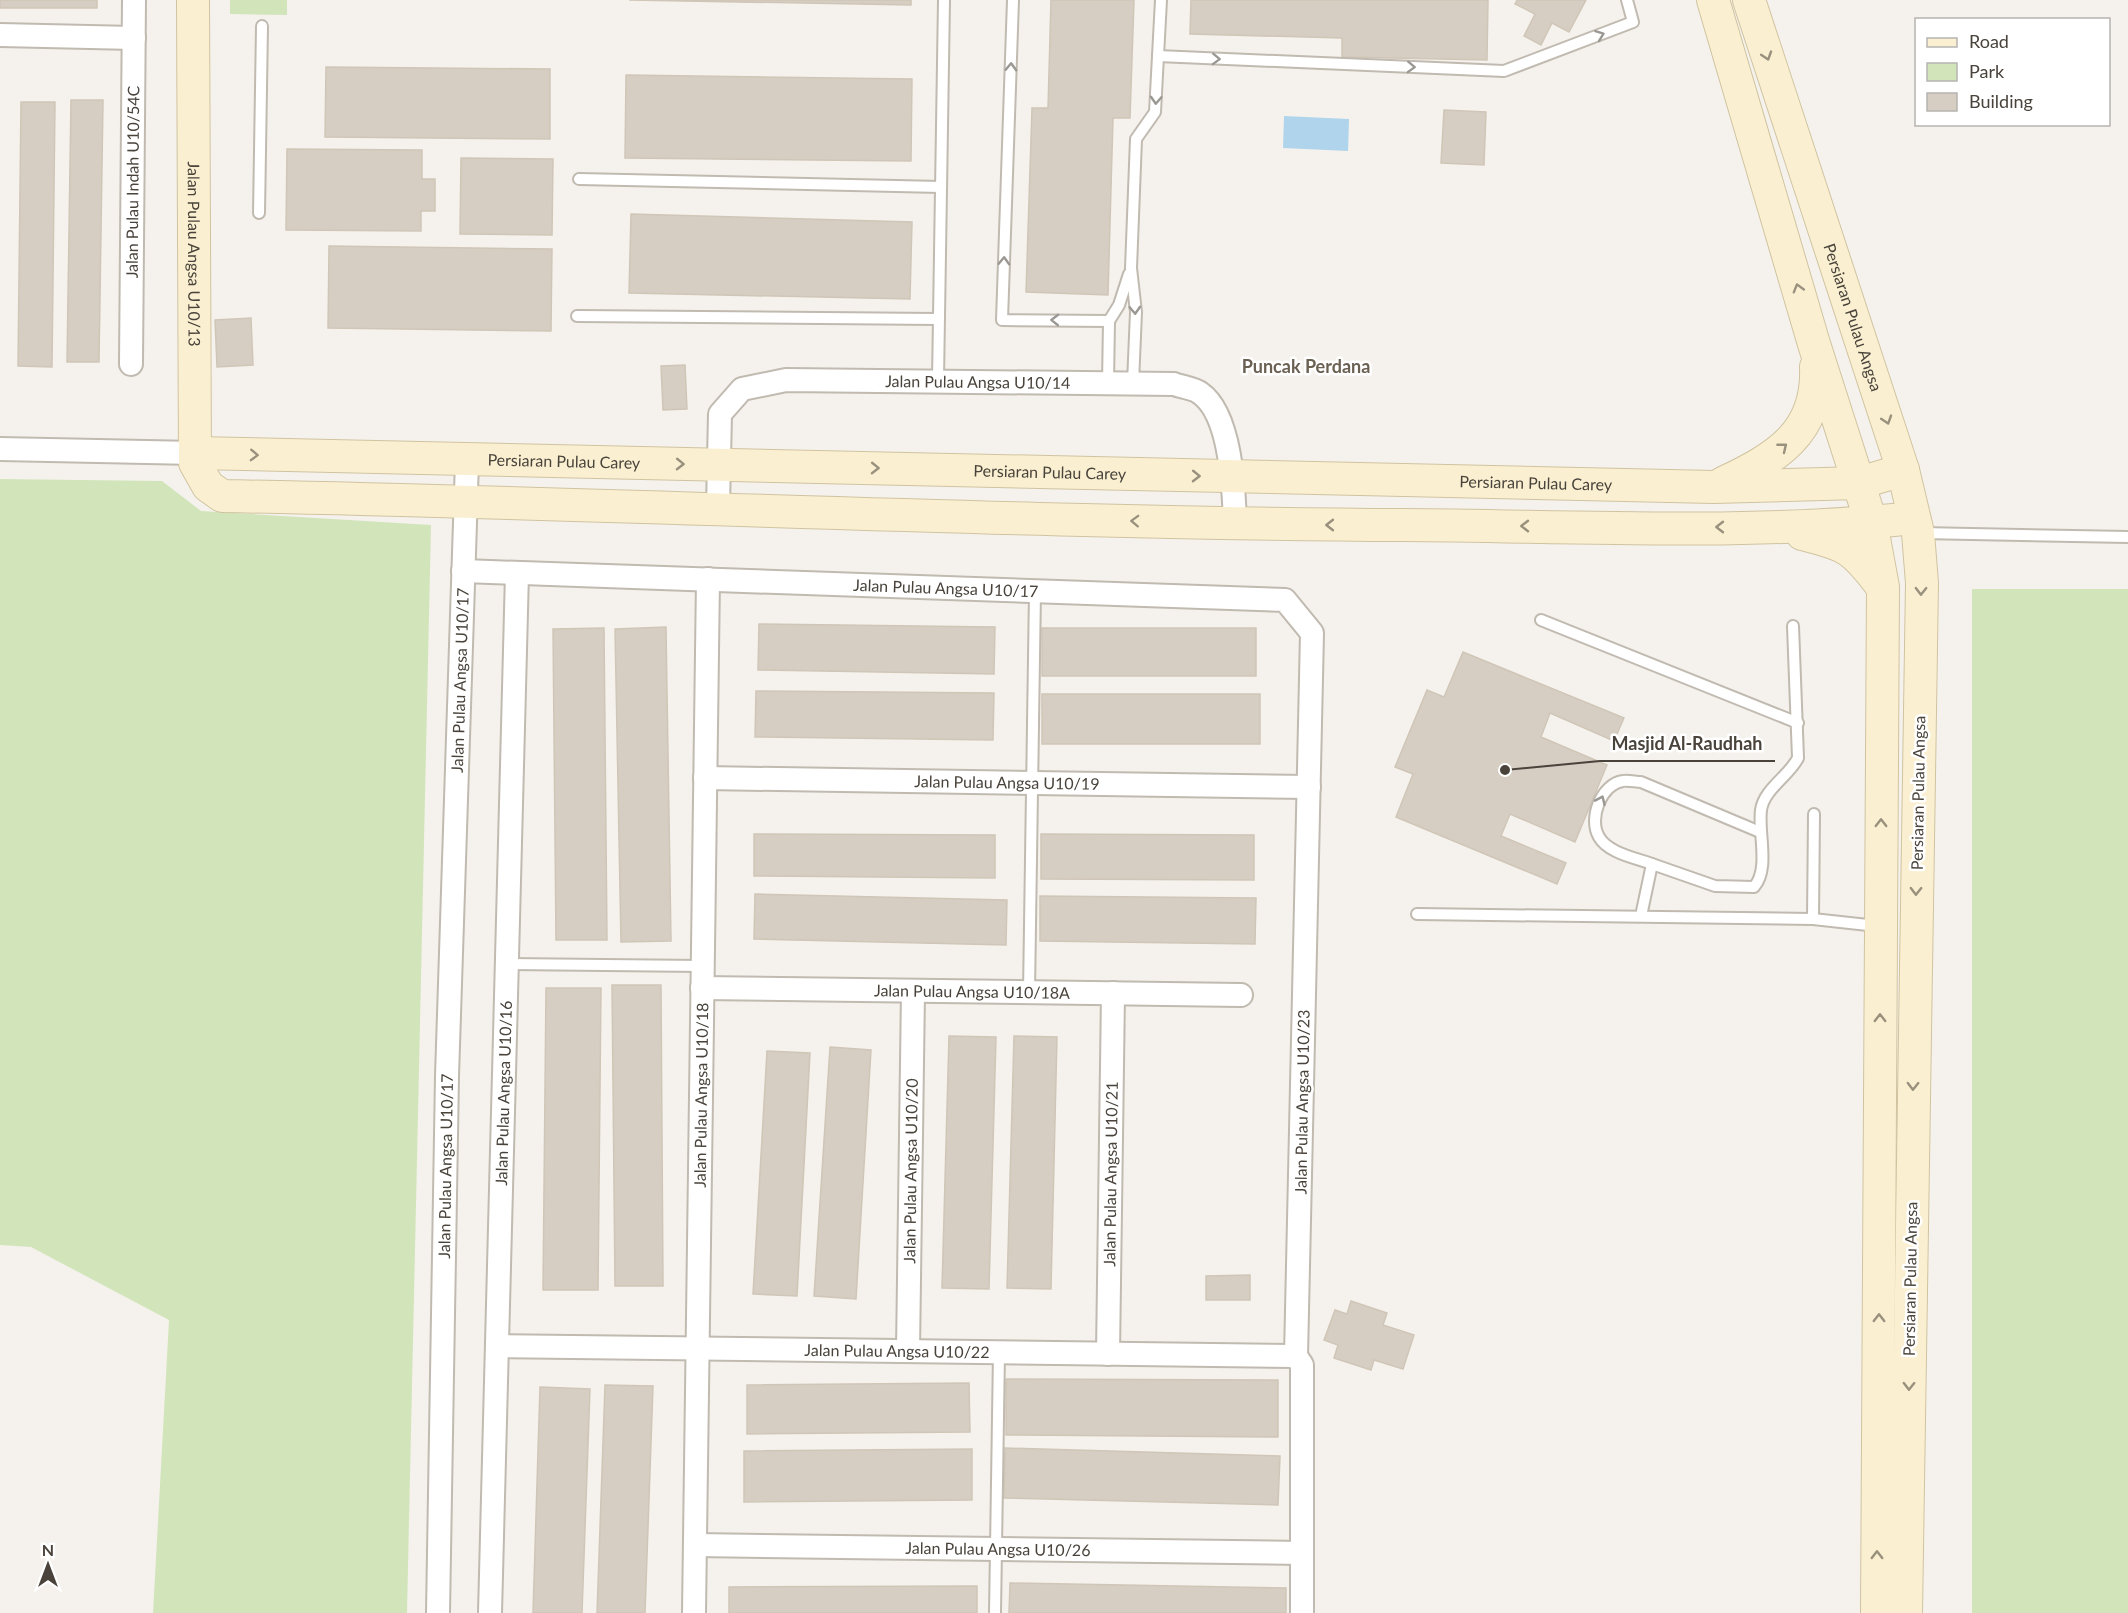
<svg xmlns="http://www.w3.org/2000/svg" width="2128" height="1613" font-family="Lato,sans-serif">
<style>
.green{fill:#d2e5ba}
.water{fill:#afd4eb}
.building{fill:#d6cec3;stroke:#d0c6b7;stroke-width:1.5}
.lines{fill:none;stroke-linecap:round;stroke-linejoin:round}
.lane-casing{stroke:#c0bab0;stroke-width:14}
.street-casing{stroke:#c0bab0;stroke-width:26}
.secondary-casing{stroke:#d0c3a0;stroke-width:34}
.lane{stroke:#fff;stroke-width:10}
.street{stroke:#fff;stroke-width:22}
.secondary{stroke:#faf0d1;stroke-width:32}
.oneway{stroke:#9b9893}
.oneway2{stroke:#99917e}
.labels{text-anchor:middle;stroke-width:5;stroke-linejoin:round;paint-order:stroke}
.street-label{font-size:16px;fill:#49433b;stroke:#fff}
.neighbourhood-label{font-size:18px;font-weight:bold;fill:#6b6153;stroke:#fff}
.leader{fill:none;stroke:#49433b;stroke-width:2}
.callout-dot{fill:#49433b;stroke:#fff;stroke-width:2}
.callout-label{font-size:18px;text-anchor:middle;font-weight:bold;fill:#49433b;stroke:#fff;stroke-width:5;stroke-linejoin:round;paint-order:stroke}
</style>
<rect width="100%" height="100%" fill="#f5f2ed"/>
<g class="green">
<polygon points="230,0 287,0 287,15 230,14"/>
<polygon points="0,479 162,481 201,511 431,525 407,1613 153,1613 169,1320 31,1247 0,1245"/>
<rect x="1972" y="589" width="156" height="1024"/>
</g>
<polygon class="water" points="1284,116 1349,119 1348,151 1283,148"/>
<g class="building">
<rect x="0" y="0" width="97" height="8"/>
<polygon points="629,0 911,0 911,5"/>
<polygon points="1051,0 1134,0 1130,118 1113,118 1108,295 1026,292 1032,108 1048,108"/>
<polygon points="1191,0 1488,0 1487,60 1342,57 1342,38 1190,34"/>
<polygon points="1517,0 1586,0 1569,32 1552,23 1541,45 1524,36 1535,14 1515,4"/>
<polygon points="326,67 550,69 550,139 325,137"/>
<polygon points="626,75 912,79 911,161 625,158"/>
<polygon points="71,100 103,100 99,362 67,362"/>
<polygon points="21,102 55,102 52,367 18,366"/>
<polygon points="1444,110 1486,112 1484,165 1441,163"/>
<polygon points="287,149 422,150 422,179 435,179 435,211 421,211 421,231 286,230"/>
<polygon points="461,158 553,159 552,235 460,234"/>
<polygon points="631,214 912,222 910,299 629,293"/>
<polygon points="329,246 552,249 551,331 328,328"/>
<polygon points="251,318 253,365 217,367 215,320"/>
<polygon points="685,365 687,409 663,410 661,366"/>
<polygon points="759,624 995,627 994,674 758,670"/>
<polygon points="666,627 671,941 621,942 615,629"/>
<polygon points="604,628 607,940 556,940 553,629"/>
<rect x="1042" y="628" width="214" height="48"/>
<polygon points="1463,652 1624,718 1614,741 1550,713 1541,737 1607,765 1575,842 1510,814 1501,836 1566,863 1557,884 1396,817 1413,774 1395,767 1427,690 1444,697"/>
<polygon points="756,691 994,693 993,740 755,737"/>
<rect x="1042" y="694" width="218" height="50"/>
<polygon points="754,834 995,835 995,878 754,876"/>
<polygon points="1041,834 1254,835 1254,880 1041,879"/>
<polygon points="755,894 1007,900 1006,945 754,939"/>
<polygon points="1040,896 1256,898 1255,944 1040,941"/>
<polygon points="612,985 661,985 663,1286 615,1286"/>
<polygon points="546,988 601,988 598,1290 543,1290"/>
<polygon points="949,1036 996,1037 989,1289 942,1288"/>
<polygon points="1014,1036 1057,1037 1051,1289 1007,1288"/>
<polygon points="830,1047 871,1050 856,1299 814,1296"/>
<polygon points="767,1051 810,1053 797,1296 753,1294"/>
<polygon points="1250,1275 1250,1300 1206,1300 1206,1276"/>
<polygon points="1351,1301 1387,1313 1383,1325 1414,1335 1403,1369 1374,1360 1371,1370 1334,1358 1338,1345 1324,1340 1335,1310 1347,1314"/>
<polygon points="1006,1379 1278,1380 1278,1437 1006,1435"/>
<polygon points="969,1383 970,1432 747,1434 747,1385"/>
<polygon points="605,1385 653,1386 645,1613 597,1613"/>
<polygon points="540,1387 590,1389 582,1613 533,1613"/>
<polygon points="1005,1448 1280,1456 1278,1505 1004,1498"/>
<polygon points="972,1449 972,1500 744,1502 744,1451"/>
<polygon points="1010,1583 1286,1588 1286,1613 1009,1613"/>
<polygon points="977,1586 977,1613 729,1613 729,1587"/>
</g>
<g class="lines">
<defs>
<g id="lane">
<polyline points="1013,0 1002,320 1109,321"/>
<polyline points="1158,56 1504,71 1633,22 1627,0"/>
<polyline points="579,179 941,187"/>
<polyline points="259,213 262,26"/>
<polyline points="577,316 938,319"/>
<polyline points="938,380 944,0"/>
<polyline points="1108,383 1109,321 1119,305 1129,274"/>
<polyline points="1133,383 1136,312 1131,268 1136,139 1155,112 1161,0"/>
<polyline points="1921,533 2128,537"/>
<polyline points="1541,620 1798,723"/>
<path d="M1652,864C1636,858 1608,853 1599,837C1588,819 1601,784 1623,781C1628,780 1636,782 1641,782L1760,832"/>
<polyline points="1417,914 1813,919 1877,926"/>
<path d="M1641,916L1652,864L1715,886L1754,887C1770,869 1758,833 1761,810C1764,789 1789,776 1798,758L1793,626"/>
<polyline points="1813,919 1814,814"/>
<polyline points="508,964 702,966"/>
<polyline points="1029,992 1035,591"/>
<polyline points="995,1613 999,1352"/>
</g>
<g id="street">
<polyline points="0,35 134,38"/>
<path id="s1" d="M131,364L134,0"/>
<polyline points="0,449 195,453"/>
<path id="s2" d="M718,507L720,414L742,389L786,380L1174,384C1181,387 1194,388 1200,393C1231,414 1234,490 1235,524"/>
<path id="s3" d="M463,571L1285,600L1312,633L1296,1356L1302,1365V1613"/>
<path id="s4" d="M705,778L1309,787"/>
<path id="s5" d="M702,988L1241,995"/>
<path id="s6" d="M497,1346L1296,1356"/>
<path id="s7" d="M908,1351L913,991"/>
<path id="s8" d="M1108,1354L1113,993"/>
<path id="s9" d="M695,1545L1302,1553"/>
<path id="s10" d="M438,1613L447,1076L467,461"/>
<path id="s11" d="M490,1613L517,573"/>
<path id="s12" d="M694,1613L708,579"/>
</g>
<g id="secondary">
<path id="s13" d="M193,0L195,463L208,486L222,496C616,503 1010,523 1404,525C1574,526 1745,536 1914,518"/>
<polyline points="1713,0 1814,344 1871,522 1883,587 1877,1613"/>
<path id="s14" d="M1749,0L1903,470L1918,533L1922,583L1906,1613"/>
<path id="s15" d="M195,453L1714,487L1859,483L1903,470"/>
<path d="M1723,483C1776,458 1819,433 1816,367"/>
<path d="M1802,534C1847,546 1852,547 1880,584"/>
</g>
</defs>
<use href="#lane" class="lane-casing"/>
<use href="#street" class="street-casing"/>
<use href="#secondary" class="secondary-casing"/>
<use href="#lane" class="lane"/>
<use href="#street" class="street"/>
<use href="#secondary" class="secondary"/>
</g>
<defs><path id="oneway-chevron" d="M-2-3.5L2.5 0L-2 3.5" fill="none" stroke-width="1.6" stroke-linecap="round" stroke-linejoin="round" transform="scale(1.5)"/></defs>
<g class="oneway">
<use href="#oneway-chevron" transform="translate(1600 35) rotate(-21)"/>
<use href="#oneway-chevron" transform="translate(1216 59) rotate(2)"/>
<use href="#oneway-chevron" transform="translate(1011 67) rotate(-88)"/>
<use href="#oneway-chevron" transform="translate(1411 67) rotate(2)"/>
<use href="#oneway-chevron" transform="translate(1156 100) rotate(93)"/>
<use href="#oneway-chevron" transform="translate(1004 261) rotate(-88)"/>
<use href="#oneway-chevron" transform="translate(1135 310) rotate(87)"/>
<use href="#oneway-chevron" transform="translate(1055 320) rotate(-179)"/>
<use href="#oneway-chevron" transform="translate(1601 800) rotate(-66)"/>
</g>
<g class="oneway2">
<use href="#oneway-chevron" transform="translate(1767 56) rotate(72)"/>
<use href="#oneway-chevron" transform="translate(1798 288) rotate(-106)"/>
<use href="#oneway-chevron" transform="translate(1887 420) rotate(72)"/>
<use href="#oneway-chevron" transform="translate(1783 447) rotate(-39)"/>
<use href="#oneway-chevron" transform="translate(254 455) rotate(2)"/>
<use href="#oneway-chevron" transform="translate(680 464) rotate(1)"/>
<use href="#oneway-chevron" transform="translate(875 468) rotate(1)"/>
<use href="#oneway-chevron" transform="translate(1196 476) rotate(1)"/>
<use href="#oneway-chevron" transform="translate(1135 521) rotate(-178)"/>
<use href="#oneway-chevron" transform="translate(1330 525) rotate(-180)"/>
<use href="#oneway-chevron" transform="translate(1525 526) rotate(-180)"/>
<use href="#oneway-chevron" transform="translate(1720 527) rotate(-180)"/>
<use href="#oneway-chevron" transform="translate(1921 591) rotate(91)"/>
<use href="#oneway-chevron" transform="translate(1881 823) rotate(-90)"/>
<use href="#oneway-chevron" transform="translate(1916 891) rotate(91)"/>
<use href="#oneway-chevron" transform="translate(1880 1018) rotate(-90)"/>
<use href="#oneway-chevron" transform="translate(1913 1086) rotate(91)"/>
<use href="#oneway-chevron" transform="translate(1879 1318) rotate(-90)"/>
<use href="#oneway-chevron" transform="translate(1909 1386) rotate(91)"/>
<use href="#oneway-chevron" transform="translate(1877 1555) rotate(-90)"/>
</g>
<g class="labels">
<g class="street-label">
<text dy="6" stroke="none"><textPath href="#s1" startOffset="182">Jalan Pulau Indah U10/54C</textPath></text>
<text dy="6" stroke="none"><textPath href="#s13" startOffset="254">Jalan Pulau Angsa U10/13</textPath></text>
<text dy="6" stroke="none"><textPath href="#s14" startOffset="334">Persiaran Pulau Angsa</textPath></text>
<text dy="6" stroke="none"><textPath href="#s2" startOffset="363">Jalan Pulau Angsa U10/14</textPath></text>
<text dy="6" stroke="none"><textPath href="#s15" startOffset="369">Persiaran Pulau Carey</textPath></text>
<text dy="6" stroke="none"><textPath href="#s15" startOffset="855">Persiaran Pulau Carey</textPath></text>
<text dy="6" stroke="none"><textPath href="#s15" startOffset="1341">Persiaran Pulau Carey</textPath></text>
<text dy="6" stroke="none"><textPath href="#s3" startOffset="483">Jalan Pulau Angsa U10/17</textPath></text>
<text dy="6" stroke="none"><textPath href="#s10" startOffset="933">Jalan Pulau Angsa U10/17</textPath></text>
<text dy="6" stroke="none"><textPath href="#s4" startOffset="302">Jalan Pulau Angsa U10/19</textPath></text>
<text transform="translate(1918 793) rotate(-89)" y="6">Persiaran Pulau Angsa</text>
<text dy="6" stroke="none"><textPath href="#s5" startOffset="270">Jalan Pulau Angsa U10/18A</textPath></text>
<text dy="6" stroke="none"><textPath href="#s11" startOffset="520">Jalan Pulau Angsa U10/16</textPath></text>
<text dy="6" stroke="none"><textPath href="#s12" startOffset="518">Jalan Pulau Angsa U10/18</textPath></text>
<text transform="translate(1302 1102) rotate(-89)" y="6">Jalan Pulau Angsa U10/23</text>
<text dy="6" stroke="none"><textPath href="#s10" startOffset="447">Jalan Pulau Angsa U10/17</textPath></text>
<text dy="6" stroke="none"><textPath href="#s7" startOffset="180">Jalan Pulau Angsa U10/20</textPath></text>
<text dy="6" stroke="none"><textPath href="#s8" startOffset="180">Jalan Pulau Angsa U10/21</textPath></text>
<text transform="translate(1910 1279) rotate(-89)" y="6">Persiaran Pulau Angsa</text>
<text dy="6" stroke="none"><textPath href="#s6" startOffset="400">Jalan Pulau Angsa U10/22</textPath></text>
<text dy="6" stroke="none"><textPath href="#s9" startOffset="303">Jalan Pulau Angsa U10/26</textPath></text>
</g>
<g class="neighbourhood-label">
<text x="1306" y="373">Puncak Perdana</text>
</g>
</g>
<path class="leader" d="M1505 770L1600 761H1775"/>
<circle class="callout-dot" cx="1505" cy="770" r="6"/>
<g class="callout-label">
<text x="1687" y="750">Masjid Al-Raudhah</text>
</g>
<rect x="1915" y="18" width="195" height="108" fill="#ffffff" stroke="#b6b4b1" stroke-width="1.5"/>
<rect x="1927" y="38" width="30" height="9" fill="#faf0d1" stroke="#b6b4b1" stroke-width="1.5"/>
<text x="1969" y="48" font-size="18" fill="#49433b">Road</text>
<rect x="1927" y="63" width="30" height="18" fill="#d2e5ba" stroke="#b6b4b1" stroke-width="1.5"/>
<text x="1969" y="78" font-size="18" fill="#49433b">Park</text>
<rect x="1927" y="93" width="30" height="18" fill="#d6cec3" stroke="#b6b4b1" stroke-width="1.5"/>
<text x="1969" y="108" font-size="18" fill="#49433b">Building</text>
<g transform="translate(48 1565)" stroke="#ffffff" stroke-width="4.5" paint-order="stroke">
<path d="M0-4.5L10 22L0 15L-10 22Z" fill="#49433b"/>
<text y="-9" font-size="16" font-weight="bold" text-anchor="middle" fill="#49433b">N</text>
</g>
</svg>
